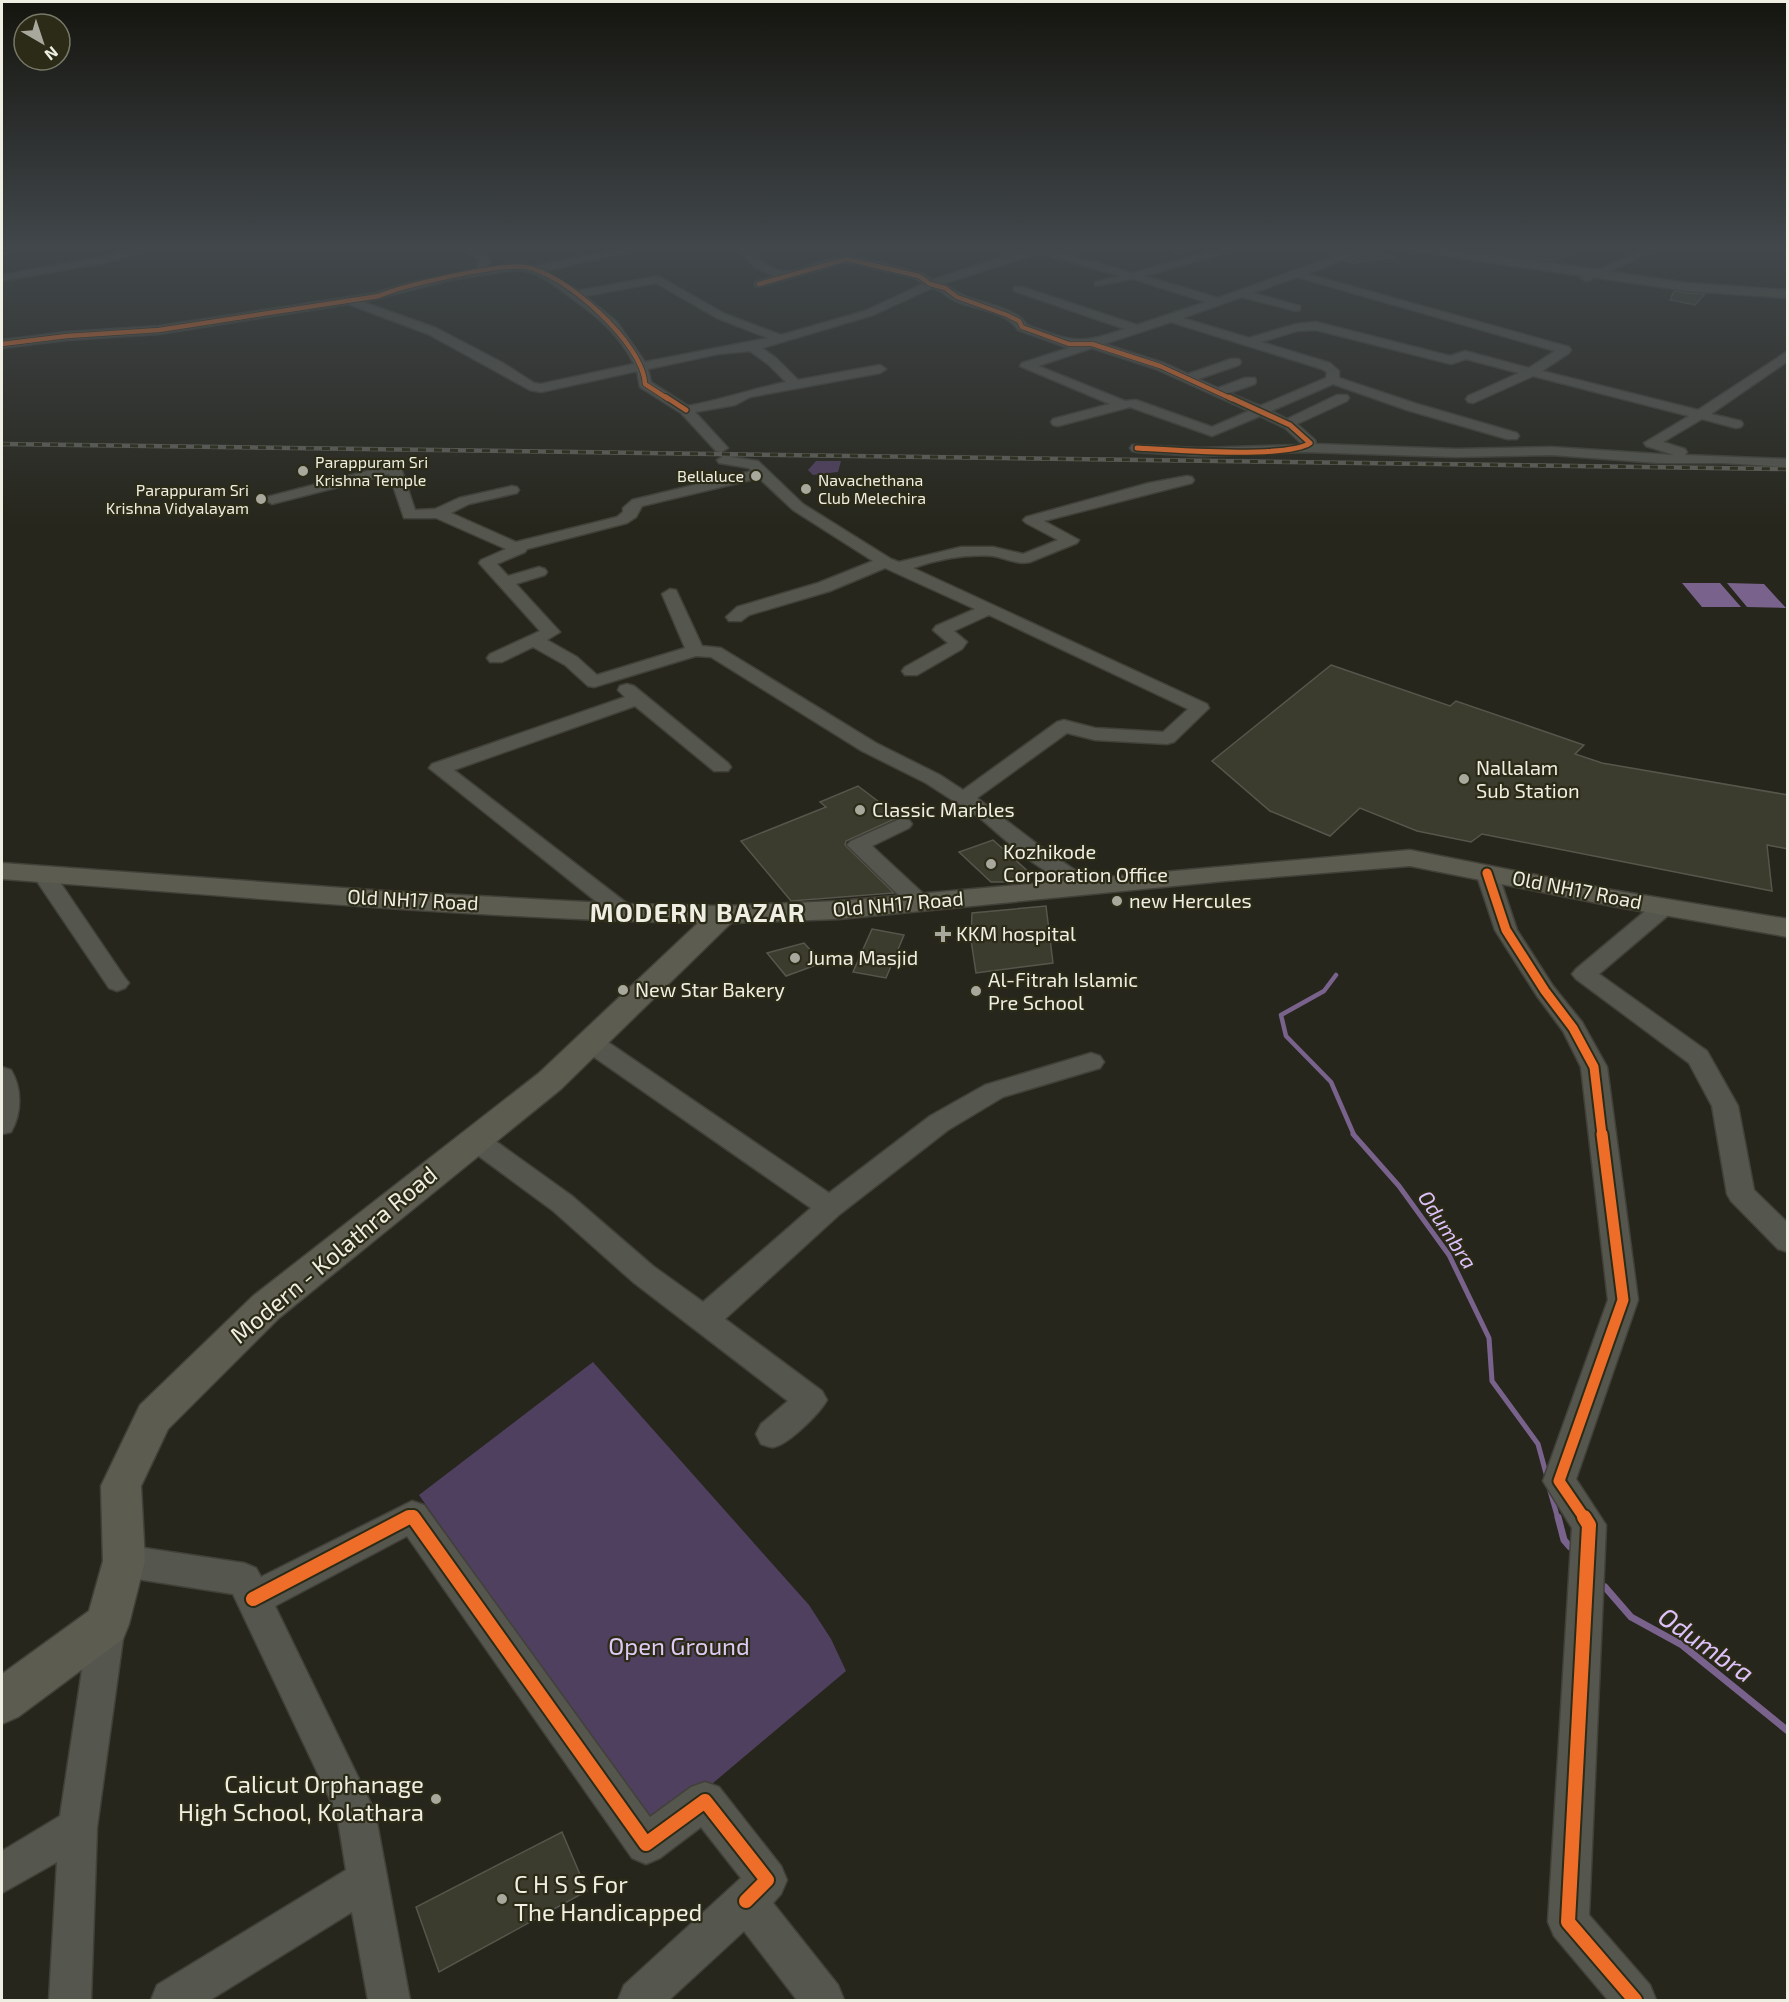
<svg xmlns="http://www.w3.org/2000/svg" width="1789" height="2002" font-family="'Exo 2',sans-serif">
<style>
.green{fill:#50405f}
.water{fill:#79638d}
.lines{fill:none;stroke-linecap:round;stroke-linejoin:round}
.stream-far3{stroke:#79638d;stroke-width:2}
.stream-far2{stroke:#79638d;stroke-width:4.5}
.stream-far1{stroke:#79638d;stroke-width:5}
.stream{stroke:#79638d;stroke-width:7}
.building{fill:#3c3c2e;stroke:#56564c;stroke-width:1.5}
.minor-casing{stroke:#414139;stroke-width:3}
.major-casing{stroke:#414139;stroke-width:3}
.minor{fill:#55564e;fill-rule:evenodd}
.major{fill:#5c5c51;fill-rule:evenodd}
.rail-casing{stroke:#5f6058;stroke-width:4.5}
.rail{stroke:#2b2b17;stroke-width:3;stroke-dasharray:8;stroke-linecap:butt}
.cycleway-far4-casing{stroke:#2b2b17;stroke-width:6}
.cycleway-far3-casing{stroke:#2b2b17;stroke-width:8}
.cycleway-far2-casing{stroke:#2b2b17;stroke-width:13}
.cycleway-far1-casing{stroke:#2b2b17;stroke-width:15}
.cycleway-casing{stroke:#2b2b17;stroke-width:18}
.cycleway-far4{stroke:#ee6e29;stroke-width:4.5}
.cycleway-far3{stroke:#ee6e29;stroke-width:5}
.cycleway-far2{stroke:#ee6e29;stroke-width:9}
.cycleway-far1{stroke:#ee6e29;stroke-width:11}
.cycleway{stroke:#ee6e29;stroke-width:14}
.poi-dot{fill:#a8a89d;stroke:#2b2b17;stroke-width:2}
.labels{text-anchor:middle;stroke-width:4.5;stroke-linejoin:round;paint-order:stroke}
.far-poi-label{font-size:16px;fill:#eeeee2;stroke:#2b2b17;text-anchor:start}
.poi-label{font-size:20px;fill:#eeeee2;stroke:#2b2b17;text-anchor:start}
.street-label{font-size:20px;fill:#eeeee2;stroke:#2b2b17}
.water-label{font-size:21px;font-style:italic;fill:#dec1fb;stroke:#2b2b17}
.near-street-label{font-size:24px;fill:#eeeee2;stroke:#2b2b17}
.near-park-label{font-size:24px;fill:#dfc9f5;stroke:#2b2b17}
.near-poi-label{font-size:24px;fill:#eeeee2;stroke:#2b2b17;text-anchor:end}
.district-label{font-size:26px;font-weight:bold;letter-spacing:1.5px;fill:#eeeee2;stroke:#2b2b17}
.near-water-label{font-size:26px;font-style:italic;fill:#dec1fb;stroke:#2b2b17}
</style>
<rect width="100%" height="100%" fill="#26261c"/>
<g class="green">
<polygon points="816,461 841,461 838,472 813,475 808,470"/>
<polygon points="593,1362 809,1605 831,1639 846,1671 656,1831 419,1495"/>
</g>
<g class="water">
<polygon points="1682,583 1720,583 1741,607 1702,607"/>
<polygon points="1727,583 1764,584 1786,608 1747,607"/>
</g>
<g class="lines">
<polyline class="stream-far3" points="2,254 41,246"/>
<polyline class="stream-far2" points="1336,975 1324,991 1281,1015 1286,1036 1331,1082 1354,1135"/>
<g class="stream-far1">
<polyline points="1353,1134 1399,1186 1449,1255 1489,1338 1492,1381 1538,1444 1547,1477"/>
<polyline points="1550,1491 1558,1519"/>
</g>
<g class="stream">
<polyline points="1558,1517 1564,1540 1570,1547"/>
<polyline points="1605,1587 1631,1617 1682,1645 1788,1731"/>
</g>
</g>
<g class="building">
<polygon points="1485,246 1528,246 1570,253 1555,261 1484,251"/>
<polygon points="1373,250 1396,257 1354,263 1345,261"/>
<polygon points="1674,291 1688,293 1705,294 1695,305 1670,300"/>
<polygon points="1331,665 1450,706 1456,701 1584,745 1575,754 1602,763 1788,795 1788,849 1767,845 1772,891 1482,834 1471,842 1417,831 1360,808 1330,836 1270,811 1212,761"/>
<polygon points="858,786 899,817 846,841 845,845 894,893 791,901 741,841 826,807 820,802"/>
<polygon points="993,840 1031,874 1009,882 991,882 959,852"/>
<polygon points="1046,906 1053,963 976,973 971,940 972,913"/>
<polygon points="872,929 904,935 886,978 853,972"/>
<polygon points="804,943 822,963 786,976 767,953"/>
<polygon points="562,1832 587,1891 439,1972 416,1907"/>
</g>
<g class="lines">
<defs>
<g id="minor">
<polygon points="142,246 160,246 108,262 2,281 2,275 107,256"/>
<path d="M456,246C469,246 483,249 491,261L487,268L516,264L535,266L634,246H655L545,271L578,291L658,276L725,314L781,335L865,311L923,284L915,278L847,262L759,287L755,286V282L774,276L754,267L741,252L732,246L749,248C787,292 801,261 845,256C858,255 907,270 923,274L932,280L1033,247L1058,246L1051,250L1133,273L1230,246H1248L1145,276L1218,298L1362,246H1378L1307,274L1569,347L1571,350L1569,353L1542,371L1698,410L1788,351V361L1711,414L1741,421L1743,424L1741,427L1736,428L1702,419L1663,442L1685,449L1687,452L1685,455L1788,459V467L1723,463H1659L1552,455L1456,457L1305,452L1199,456L1137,452L1132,451L1130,448L1132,445L1199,448L1298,445L1301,443L1285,428L1260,416L1212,436L1130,407L1058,426L1053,425L1051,422L1053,419L1110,404L1020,366L1022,363L1069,348L1018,330C1006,310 972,310 953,300C945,295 941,290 932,288L873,315L762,348L776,358L798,380L880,365L886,369L880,373L750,397L735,405L695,412L728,448L721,452L716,451L681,413L640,387L637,371L541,392L530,390L428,334L348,304L159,334L67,340L2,348V340L67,332L159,326L376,293L405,284L476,269L480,260ZM1040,253L1120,276L1095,282V286L1133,279L1206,302L1137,325L1022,287H1014V291L1125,329C1077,345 1074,342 1027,325C1018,308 979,303 963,295C955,292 950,286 942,284ZM516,270C537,270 554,285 570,297C596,315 619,334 634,364L541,384L534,383L503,363L436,328L363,302L451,280ZM1297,277L1555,351L1529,368L1465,351L1450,356L1316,322L1296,324L1249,338L1182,318L1242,297L1296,311L1300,310V306L1253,293ZM656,283L717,318L768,338L645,362L617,322L585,296ZM1171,322L1322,369L1327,372L1326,378L1260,406L1229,393L1255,384L1256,381L1255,378H1245L1218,388L1198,379L1239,365L1241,362L1239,359H1231L1188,374L1164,363L1104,344ZM1316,330L1451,364L1466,359L1519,373L1468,396L1466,399L1468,402L1473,403L1533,376L1689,416L1644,443L1646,446L1674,455L1552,447L1456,449L1316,444L1315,440L1297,424L1347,401L1349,398L1347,395H1337L1287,419L1271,411L1333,384L1407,410L1507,439H1517L1519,436L1517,433L1417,404L1339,378V371L1330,363L1261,342L1297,331ZM1092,348L1156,369L1249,411L1212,427L1136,400L1125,401L1038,366ZM750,351L768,364L786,382C752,389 722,400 688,406L651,382L648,369L718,354Z"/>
<polygon points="1162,246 1177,246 1183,250 1178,253"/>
<polygon points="1651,246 1663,247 1590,280 1586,281 1580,278"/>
<path d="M724,456L758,461L803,504L891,559L899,562L961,547H993L1023,554L1058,540L1026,523L1023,520L1026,517L1149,483L1187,476L1192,477L1194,480L1192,483L1044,521L1079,540L1077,543L1030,562C1018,565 1005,558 993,556C966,554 939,559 913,568L1207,704L1209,708L1174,742L1167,744L1095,740L1067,733L977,798L1041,847L1091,881L1094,886L1091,891L1083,893L1075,891L1025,857L980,818L926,783L862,751L711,657L696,656L594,687L588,686L565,665L533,647L502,662H490L487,658L490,654L540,631L479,563L481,560L506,549L436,518H404L389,474L272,504L265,500L267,497L394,464L401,468L415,510L435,509L459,498L512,486L517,487L519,490L517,493L469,504L451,513L516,542L617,517L623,512V508L632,500L752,471L749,468L719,463L717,460ZM759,478L793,510L873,561L818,583L737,607L726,617L729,621H741L749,615L830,591L885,568L975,609L936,626L933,630L948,643L905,667L902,671L905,675H917L962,649L967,642L954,631L989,615L1188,709L1163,732L1095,728L1064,720L1057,722L963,790L940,775L876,743L721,648L702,646L676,590L670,589L662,594L685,648L597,675L577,657L547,640L560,632L516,584L545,575L547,572L545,569L539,567L508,576L497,564L525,552L527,549L627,523L636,517L642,506Z"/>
<polygon points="627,684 634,686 728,763 731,767 728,771 714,771 635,706 454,770 633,908 636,913 633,918 625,920 617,918 429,768 432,764 625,697 618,690 620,686"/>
<polygon points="902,818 909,820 912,824 909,828 872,846 928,898 931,903 928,908 920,910 912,908 847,845 851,841"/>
<polygon points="1487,866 1495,868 1498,873 1517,930 1553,986 1582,1022 1607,1067 1638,1300 1576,1479 1606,1525 1589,1915 1650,1985 1656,2000 1608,2000 1554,1936 1548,1922 1572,1528 1543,1481 1608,1300 1581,1067 1563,1031 1537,996 1495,930 1476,873 1479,868"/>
<polygon points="43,867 51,869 125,978 129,983 125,988 117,991 109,988 32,874 35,869"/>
<polygon points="1664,900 1672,902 1675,907 1672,912 1599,974 1707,1051 1738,1106 1754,1190 1788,1223 1788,1252 1778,1249 1731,1201 1727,1194 1712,1106 1689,1063 1576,979 1572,974 1576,969 1656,902"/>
<path d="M590,1034L599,1036L829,1193L930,1116L985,1085L1091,1053L1100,1056L1104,1062L1100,1068L1003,1097L948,1130L840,1214L725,1319L822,1391L827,1400C820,1413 789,1444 774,1447C770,1448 765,1445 761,1444L756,1434L761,1424L788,1401L633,1282L552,1210L465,1146L461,1139L465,1132L474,1129L483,1132L572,1196L653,1266L703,1302L811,1208L581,1048L578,1042L581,1036Z"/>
<path d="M2,1067L11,1070C22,1088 22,1113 11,1132L2,1134Z"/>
<polygon points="412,1501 424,1505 650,1817 691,1787 705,1782 719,1787 781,1866 787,1880 781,1894 773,1903 838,1985 844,2000 797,2000 744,1931 669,2000 618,2000 624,1985 741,1878 701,1827 660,1858 646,1864 632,1858 407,1536 275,1606 375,1812 410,2000 368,2000 352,1912 210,2000 151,2000 157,1985 346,1870 337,1814 233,1594 124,1577 112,1572 107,1561 112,1550 124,1545 244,1563 256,1568 261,1577"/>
<polygon points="107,1607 119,1612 125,1624 97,1827 91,2000 49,2000 57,1862 2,1893 2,1851 60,1816 89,1624 95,1612"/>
</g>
<g id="major">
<polygon points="1397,246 1432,246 1688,283 1788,290 1788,298 1688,291 1403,250"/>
<path d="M1410,850L1612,890L1788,919V937L1612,906L1410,866L1225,881L839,919L731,923L561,1089L279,1318L168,1429L141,1486L145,1561L129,1624L123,1639L18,1717L2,1724V1674L89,1611L103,1561L101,1486L140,1405L253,1296L539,1073L698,923C466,918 234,896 2,879V863L385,891L625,904L723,906L839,901Z"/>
</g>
</defs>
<use href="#minor" class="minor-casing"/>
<use href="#major" class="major-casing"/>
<use href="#minor" class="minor"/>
<use href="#major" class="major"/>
<defs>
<polyline id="rail" points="2,444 1788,469"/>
</defs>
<use href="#rail" class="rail-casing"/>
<use href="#rail" class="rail"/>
<defs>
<g id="cycleway-far4">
<polyline points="759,284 847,259 919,276 930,284 945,288 957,297 1007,315 1019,321 1022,327 1069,344 1092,344 1160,366 1232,399"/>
<path d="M2,344L67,336L159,330L379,296C404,285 501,263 526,267C564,273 644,344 645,384L668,399"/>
</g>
<g id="cycleway-far3">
<polyline points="666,397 686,410"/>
<path d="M1137,448C1170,450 1287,459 1310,443L1290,425L1229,397"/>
</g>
<polyline id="cycleway-far2" points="1487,873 1506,930 1545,991 1573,1028 1594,1067 1602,1135"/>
<g id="cycleway-far1">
<polyline points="406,1519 412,1516 414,1519"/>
<polyline points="1585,1519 1559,1481 1623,1300 1602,1134"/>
</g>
<g id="cycleway">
<polyline points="413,1517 646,1844 705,1801 767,1880 746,1901"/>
<polyline points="1584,1517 1589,1525 1568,1922 1635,2000"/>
<polyline points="253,1599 409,1517"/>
</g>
</defs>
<use href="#cycleway-far4" class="cycleway-far4-casing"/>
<use href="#cycleway-far3" class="cycleway-far3-casing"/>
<use href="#cycleway-far2" class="cycleway-far2-casing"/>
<use href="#cycleway-far1" class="cycleway-far1-casing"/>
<use href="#cycleway" class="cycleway-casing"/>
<use href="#cycleway-far4" class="cycleway-far4"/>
<use href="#cycleway-far3" class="cycleway-far3"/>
<use href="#cycleway-far2" class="cycleway-far2"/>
<use href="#cycleway-far1" class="cycleway-far1"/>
<use href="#cycleway" class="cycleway"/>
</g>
<linearGradient id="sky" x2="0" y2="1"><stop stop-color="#15150f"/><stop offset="0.47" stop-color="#41474b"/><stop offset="1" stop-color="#41474b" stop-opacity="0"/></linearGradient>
<rect width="1789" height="527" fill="url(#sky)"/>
<g class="poi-dot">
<circle cx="303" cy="471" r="6"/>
<circle cx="756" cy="476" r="6"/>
<circle cx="806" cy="489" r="6"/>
<circle cx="261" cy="499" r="6"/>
<circle cx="1464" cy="779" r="6"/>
<circle cx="860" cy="810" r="6"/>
<circle cx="991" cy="864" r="6"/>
<circle cx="1117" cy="901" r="6"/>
<path d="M940 925h6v6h6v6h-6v6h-6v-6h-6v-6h6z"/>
<circle cx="795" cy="958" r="6"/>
<circle cx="623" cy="990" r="6"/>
<circle cx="976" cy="991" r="6"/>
<circle cx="436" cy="1799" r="6"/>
<circle cx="502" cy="1899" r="6"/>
</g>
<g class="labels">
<g class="far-poi-label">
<text x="315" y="468">Parappuram Sri<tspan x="315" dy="18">Krishna Temple</tspan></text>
<text x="744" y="482" text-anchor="end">Bellaluce</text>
<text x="818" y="486">Navachethana<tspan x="818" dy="18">Club Melechira</tspan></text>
<text x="249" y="496" text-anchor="end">Parappuram Sri<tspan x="249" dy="18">Krishna Vidyalayam</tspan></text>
</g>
<g class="poi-label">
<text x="1476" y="775">Nallalam<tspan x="1476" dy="23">Sub Station</tspan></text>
<text x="872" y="817">Classic Marbles</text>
<text x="1003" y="859">Kozhikode<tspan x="1003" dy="23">Corporation Office</tspan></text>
<text x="1129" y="908">new Hercules</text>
<text x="956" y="941">KKM hospital</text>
<text x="807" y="965">Juma Masjid</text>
<text x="988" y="987">Al-Fitrah Islamic<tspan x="988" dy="23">Pre School</tspan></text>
<text x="635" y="997">New Star Bakery</text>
</g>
<g class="street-label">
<text transform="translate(1577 890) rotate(11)" y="7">Old NH17 Road</text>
<text transform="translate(413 900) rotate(3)" y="7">Old NH17 Road</text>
<text transform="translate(898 904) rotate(-5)" y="7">Old NH17 Road</text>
</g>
<g class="water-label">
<text transform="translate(1447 1230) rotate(57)" y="7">Odumbra</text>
</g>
<g class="near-street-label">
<text transform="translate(334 1255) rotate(-40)" y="8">Modern - Kolathra Road</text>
</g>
<g class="near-park-label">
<text x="679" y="1655">Open Ground</text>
</g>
<g class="near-poi-label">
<text x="424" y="1793">Calicut Orphanage<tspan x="424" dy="28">High School, Kolathara</tspan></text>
<text x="514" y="1893" text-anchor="start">C H S S For<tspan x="514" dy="28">The Handicapped</tspan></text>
</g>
<g class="district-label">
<text x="698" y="922">MODERN BAZAR</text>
</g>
<g class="near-water-label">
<text transform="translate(1706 1645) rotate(35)" y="9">Odumbra</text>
</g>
</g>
<rect width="1789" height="2002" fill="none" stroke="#eeeee2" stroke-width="6"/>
<g transform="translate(42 42) rotate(141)"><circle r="28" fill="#2b2b17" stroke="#797968" stroke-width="1.5"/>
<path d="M0-4.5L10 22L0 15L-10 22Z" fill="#a8a89d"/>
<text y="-9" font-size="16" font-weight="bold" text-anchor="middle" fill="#eeeee2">N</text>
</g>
</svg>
